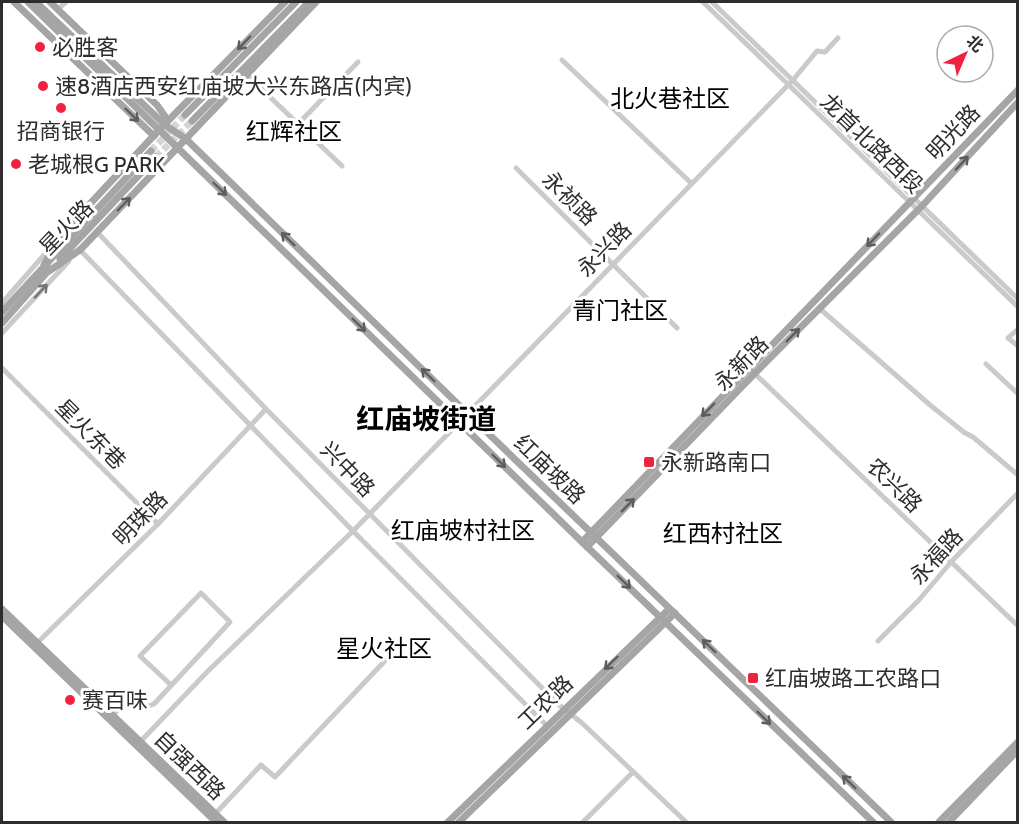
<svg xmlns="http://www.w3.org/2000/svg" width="1019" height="824" font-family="Cabin,'Noto Sans SC',sans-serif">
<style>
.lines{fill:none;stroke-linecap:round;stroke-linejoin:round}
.major-tunnel{stroke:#d5d5d5;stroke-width:7;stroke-dasharray:7 3.5;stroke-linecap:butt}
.minor{stroke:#cacaca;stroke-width:5}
.major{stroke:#a5a5a5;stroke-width:7}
.oneway{stroke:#5d5d5d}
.oneway2{stroke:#747474}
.poi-dot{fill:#f32140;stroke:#fff;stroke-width:2}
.labels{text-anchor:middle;stroke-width:6;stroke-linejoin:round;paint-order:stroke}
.poi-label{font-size:22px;fill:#2d2d2d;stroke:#fff;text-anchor:start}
.street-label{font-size:22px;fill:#2d2d2d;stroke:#fff}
.neighbourhood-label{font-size:24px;fill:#000;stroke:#fff}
.district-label{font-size:28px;font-weight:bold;fill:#000;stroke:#fff}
</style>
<rect width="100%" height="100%" fill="#fff"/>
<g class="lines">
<g class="major-tunnel">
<polyline points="151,151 185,115"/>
<polyline points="156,157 192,121"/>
</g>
<g class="minor">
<polyline points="703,2 1018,307"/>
<polyline points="712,2 1018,299"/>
<polyline points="58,9 66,2"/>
<polyline points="562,60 691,183"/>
<polyline points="247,75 342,166"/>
<polyline points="298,124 358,62"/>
<polyline points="516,168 677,328"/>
<polyline points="97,232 266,409 558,704 582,723 686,822"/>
<polyline points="77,252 80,250 353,531 547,726"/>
<polyline points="2,303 50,248"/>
<polyline points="819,308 930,405 965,433 973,437 1018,475"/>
<polyline points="1018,329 1008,338 1018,346"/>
<polyline points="2,333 69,261"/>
<polyline points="986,364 1018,394"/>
<polyline points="2,368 158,524"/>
<polyline points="752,371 1018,626"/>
<polyline points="878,641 919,600 951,562 1018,493"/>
<polyline points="34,646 158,524 266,409"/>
<polyline points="113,715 125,702 131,706 141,709 154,704 230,622 201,593 140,656 171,685"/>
<polyline points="141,741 207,672 353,531 793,80 817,51 825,52 838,38"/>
<polyline points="215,814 261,765 275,777 399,646"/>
<polyline points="583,822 633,772"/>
</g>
<g class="major">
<polyline points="14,2 154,136"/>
<polyline points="28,2 582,542 873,822"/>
<polyline points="36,2 165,125 186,139 467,413 891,822"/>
<polyline points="50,2 157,105 167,119 165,125"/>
<polyline points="185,115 296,2"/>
<polyline points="192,121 309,2"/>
<polyline points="60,259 156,157"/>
<polyline points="44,265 59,237 160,129 285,2"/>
<polyline points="49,271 80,250 316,2"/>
<polyline points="2,312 151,151"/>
<polyline points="2,323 50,269"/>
<polyline points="582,542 1018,90"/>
<polyline points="587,547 755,373 922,206 1018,102"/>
<polyline points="2,609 224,822"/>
<polyline points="2,616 216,822"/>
<polyline points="448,822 669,609"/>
<polyline points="459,822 675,613"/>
<polyline points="939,822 1018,742"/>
<polyline points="949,822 1018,750"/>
</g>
</g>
<defs><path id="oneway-shaft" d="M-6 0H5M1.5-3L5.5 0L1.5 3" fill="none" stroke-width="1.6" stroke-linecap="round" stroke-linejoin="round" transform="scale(1.5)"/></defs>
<g class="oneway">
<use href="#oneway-shaft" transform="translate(244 43) rotate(134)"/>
<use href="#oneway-shaft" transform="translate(132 115) rotate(44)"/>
<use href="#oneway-shaft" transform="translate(962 163) rotate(-47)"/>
<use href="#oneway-shaft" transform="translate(220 189) rotate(44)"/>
<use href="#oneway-shaft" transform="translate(124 204) rotate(-46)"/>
<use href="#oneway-shaft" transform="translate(288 239) rotate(-136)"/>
<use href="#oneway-shaft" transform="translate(873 240) rotate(134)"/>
<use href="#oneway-shaft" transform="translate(359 325) rotate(44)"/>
<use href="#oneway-shaft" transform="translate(793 335) rotate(-45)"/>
<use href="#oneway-shaft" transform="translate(428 375) rotate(-136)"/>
<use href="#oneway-shaft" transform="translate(708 410) rotate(134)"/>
<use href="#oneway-shaft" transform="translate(499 461) rotate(44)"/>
<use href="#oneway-shaft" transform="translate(628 505) rotate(-46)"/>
<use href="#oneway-shaft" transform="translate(624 582) rotate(44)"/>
<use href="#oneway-shaft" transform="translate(709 646) rotate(-136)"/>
<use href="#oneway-shaft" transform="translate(611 663) rotate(136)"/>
<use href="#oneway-shaft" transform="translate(764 718) rotate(44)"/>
<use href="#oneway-shaft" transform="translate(849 782) rotate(-136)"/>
</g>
<use class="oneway2" href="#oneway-shaft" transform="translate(41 291) rotate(-47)"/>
<g class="poi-dot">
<circle cx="40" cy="47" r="6"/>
<circle cx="43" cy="86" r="6"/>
<circle cx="61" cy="108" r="6"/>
<circle cx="16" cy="164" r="6"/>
<rect x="643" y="456" width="12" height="12" rx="3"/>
<rect x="747" y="672" width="12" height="12" rx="3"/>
<circle cx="70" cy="700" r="6"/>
</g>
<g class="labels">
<g class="poi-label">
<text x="52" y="55">必胜客</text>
<text x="55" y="94">速8酒店西安红庙坡大兴东路店(内宾)</text>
<text x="61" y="139" text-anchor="middle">招商银行</text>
<text x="28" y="172">老城根G PARK</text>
<text x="661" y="470">永新路南口</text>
<text x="765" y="686">红庙坡路工农路口</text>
<text x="82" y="708">赛百味</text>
</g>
<g class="street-label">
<text transform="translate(953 132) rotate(-47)" y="8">明光路</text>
<text transform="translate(872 143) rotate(44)" y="8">龙首北路西段</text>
<text transform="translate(570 198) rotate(44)" y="8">永祯路</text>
<text transform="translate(66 227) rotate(-46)" y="8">星火路</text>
<text transform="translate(604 249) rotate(-46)" y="8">永兴路</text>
<text transform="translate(741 363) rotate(-46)" y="8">永新路</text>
<text transform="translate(91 434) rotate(45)" y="8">星火东巷</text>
<text transform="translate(348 469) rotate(46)" y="8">兴中路</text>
<text transform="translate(550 469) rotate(44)" y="8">红庙坡路</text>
<text transform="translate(895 485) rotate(44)" y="8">农兴路</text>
<text transform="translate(140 518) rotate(-46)" y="8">明珠路</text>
<text transform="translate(936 556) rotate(-48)" y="8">永福路</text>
<text transform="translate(545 702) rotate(-44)" y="8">工农路</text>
<text transform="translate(190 765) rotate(44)" y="8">自强西路</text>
</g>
<g class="neighbourhood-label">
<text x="670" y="107">北火巷社区</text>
<text x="294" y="140">红辉社区</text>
<text x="620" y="319">青门社区</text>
<text x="463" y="539">红庙坡村社区</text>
<text x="723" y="542">红西村社区</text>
<text x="384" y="657">星火社区</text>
</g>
<g class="district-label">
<text x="426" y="429">红庙坡街道</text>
</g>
</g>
<rect width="1019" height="824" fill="none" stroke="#2d2d2d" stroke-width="6"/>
<g transform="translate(965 54) rotate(44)"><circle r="28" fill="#ffffff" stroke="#ababab" stroke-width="1.5"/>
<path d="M0-4.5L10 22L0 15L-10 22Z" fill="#f32140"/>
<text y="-9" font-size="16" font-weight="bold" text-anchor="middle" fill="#2d2d2d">北</text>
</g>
</svg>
